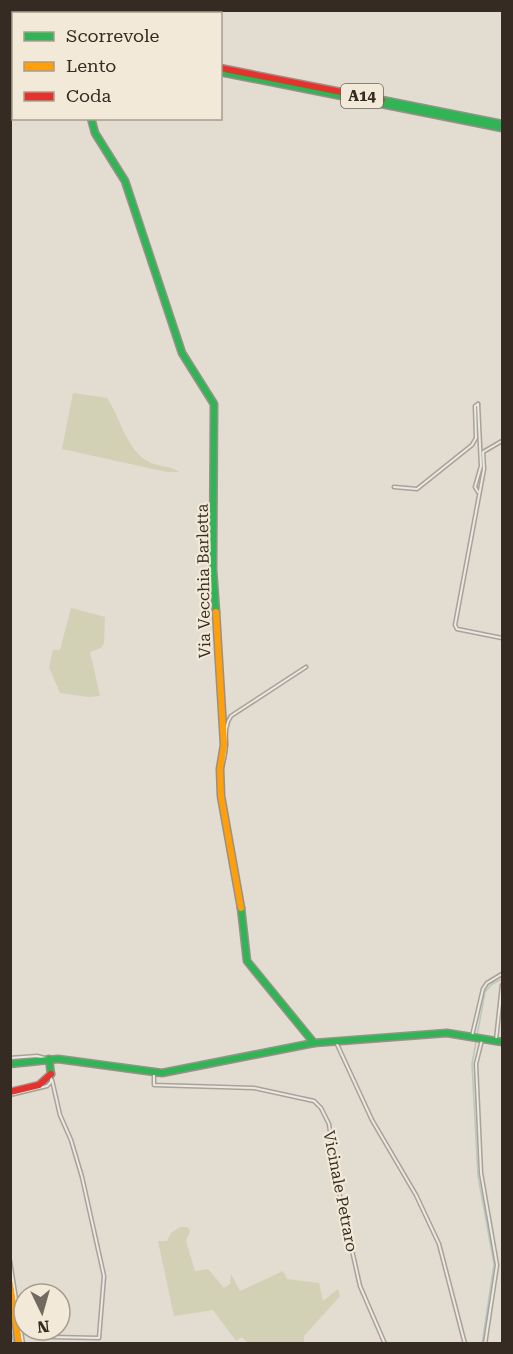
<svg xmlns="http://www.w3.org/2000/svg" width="513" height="1354" font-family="'Roboto Serif',serif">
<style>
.green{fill:#d2d0b5}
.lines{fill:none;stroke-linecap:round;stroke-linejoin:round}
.stream{stroke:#bac8bf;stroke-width:1.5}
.street-casing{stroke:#a8a299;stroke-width:5}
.fast-casing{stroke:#989189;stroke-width:9}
.slow-casing{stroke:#989189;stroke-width:9}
.jam-casing{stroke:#989189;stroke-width:9}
.street{stroke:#ebe8e1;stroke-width:2}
.fast{stroke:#30b455;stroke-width:6}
.slow{stroke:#ff9f0a;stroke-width:6}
.jam{stroke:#e5322d;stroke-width:6}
.labels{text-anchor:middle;stroke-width:4.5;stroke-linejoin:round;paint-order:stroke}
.shield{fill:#f2e9d8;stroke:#6e6459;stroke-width:1.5}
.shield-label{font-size:15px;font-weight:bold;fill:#362b22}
.street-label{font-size:16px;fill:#362b22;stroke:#f2e9d8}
</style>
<rect width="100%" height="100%" fill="#e2dcd1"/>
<g class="green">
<path d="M73,393L107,398C120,417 125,445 144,459C156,468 171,465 179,472H167L62,449Z"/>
<polygon points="71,608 105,617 104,643 101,648 90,652 100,696 88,697 60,693 49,667 53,650 60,650"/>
<polygon points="180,1227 187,1227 190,1231 186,1241 195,1271 208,1269 224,1288 230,1284 231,1274 240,1291 283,1271 287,1279 319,1283 323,1301 338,1289 340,1296 304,1336 304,1343 248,1343 242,1337 236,1341 213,1310 174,1316 158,1241 167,1241 171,1233"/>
</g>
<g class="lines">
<polyline class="stream" points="482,1344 494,1264 478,1176 472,1064 485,992 492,984 502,979"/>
<defs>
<g id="street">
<polyline points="74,10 78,14"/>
<polyline points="502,441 483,452 484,469 455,625 457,629 502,638"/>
<polyline points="394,487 417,489 472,445 476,438 475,406 478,404"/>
<polyline points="478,492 475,487 481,466 478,404"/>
<path d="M222,764C230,749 221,730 231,716L306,667"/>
<polyline points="472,1036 483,989 487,983 502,974"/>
<polyline points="482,1040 476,1064 481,1173 497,1265 485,1344"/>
<polyline points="496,1040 502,985"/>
<polyline points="336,1042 372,1120 416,1195 439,1244 465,1344"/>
<polyline points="10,1058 37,1056 49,1059"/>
<polyline points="154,1073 154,1085 254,1088 314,1101 321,1108 329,1124 338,1188 360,1286 385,1344"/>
<polyline points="10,1095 47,1086 51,1082 51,1075"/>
<polyline points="10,1261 23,1344"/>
<polyline points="10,1333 12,1344"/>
<polyline points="49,1337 99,1338 104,1276 82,1177 71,1140 60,1115 52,1080"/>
</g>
<g id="fast">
<polyline points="10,25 14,26"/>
<polyline points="10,32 14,32"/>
<polyline points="220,72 502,128"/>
<polyline points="382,100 502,124"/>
<polyline points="91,118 95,133 125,181 182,353 214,404 213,569 216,612"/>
<polyline points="241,908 247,961 314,1043"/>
<polyline points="49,1059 51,1074"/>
<polyline points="10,1064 58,1059 162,1073 314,1043 447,1033 502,1042"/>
</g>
<g id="slow">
<polyline points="216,612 224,745 220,769 221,796 241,908"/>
<polyline points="10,1285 19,1344"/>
</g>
<g id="jam">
<polyline points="220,68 382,100"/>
<polyline points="10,1092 39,1085 51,1074"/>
</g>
</defs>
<use href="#street" class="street-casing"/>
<use href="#fast" class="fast-casing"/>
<use href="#slow" class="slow-casing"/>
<use href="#jam" class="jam-casing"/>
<use href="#street" class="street"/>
<use href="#fast" class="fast"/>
<use href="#slow" class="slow"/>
<use href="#jam" class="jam"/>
</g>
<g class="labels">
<rect class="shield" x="341" y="84" width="42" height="24" rx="4.5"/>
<g class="shield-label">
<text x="362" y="101">A14</text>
</g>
<g class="street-label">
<text transform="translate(203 581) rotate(-91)" y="6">Via Vecchia Barletta</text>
<text transform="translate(341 1191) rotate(79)" y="6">Vicinale Petraro</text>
</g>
</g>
<rect width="513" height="1354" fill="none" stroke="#362b22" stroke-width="24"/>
<rect x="12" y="12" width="210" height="108" fill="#f2e9d8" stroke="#a79d8f" stroke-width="1.5"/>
<rect x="24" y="32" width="30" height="9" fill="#30b455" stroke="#a79d8f" stroke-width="1.5"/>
<text x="66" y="42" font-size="18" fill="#362b22">Scorrevole</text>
<rect x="24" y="62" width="30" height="9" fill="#ff9f0a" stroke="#a79d8f" stroke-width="1.5"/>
<text x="66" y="72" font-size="18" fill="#362b22">Lento</text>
<rect x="24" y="92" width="30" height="9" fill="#e5322d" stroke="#a79d8f" stroke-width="1.5"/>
<text x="66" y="102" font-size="18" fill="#362b22">Coda</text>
<g transform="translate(42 1312) rotate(175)"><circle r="28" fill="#f2e9d8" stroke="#a79d8f" stroke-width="1.5"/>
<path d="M0-4.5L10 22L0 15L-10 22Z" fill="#72695f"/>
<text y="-9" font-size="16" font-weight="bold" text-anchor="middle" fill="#362b22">N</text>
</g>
</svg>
